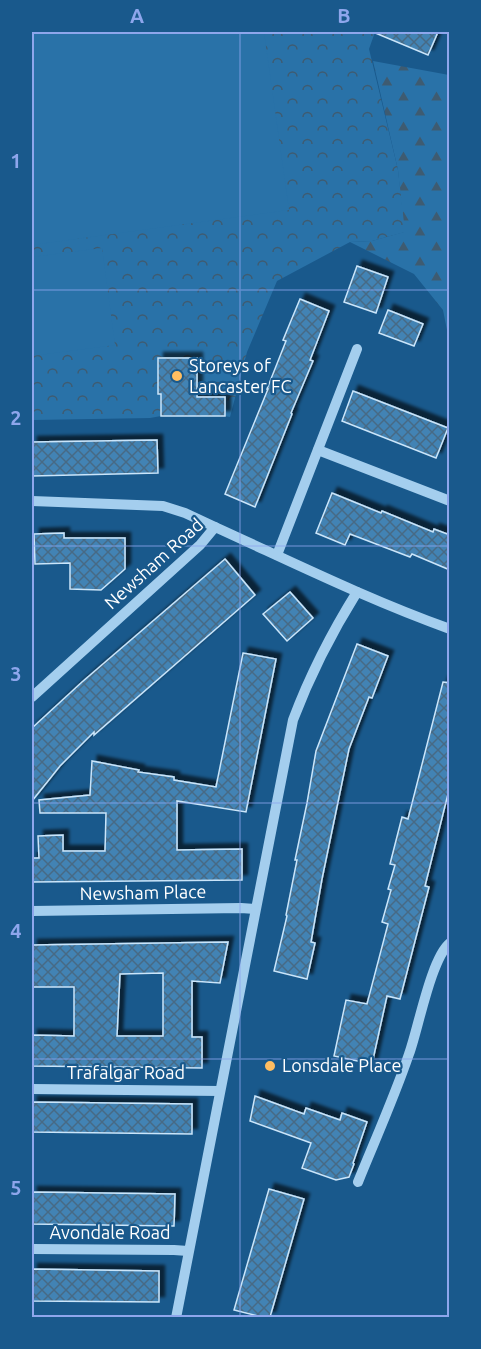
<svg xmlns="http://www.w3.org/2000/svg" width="481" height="1349" font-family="Ubuntu,sans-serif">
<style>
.forest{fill:url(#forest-firs)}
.park{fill:url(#park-crowns)}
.pitch{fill:#2972a8}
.building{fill:url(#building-cross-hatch);stroke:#cae5fa;stroke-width:1.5;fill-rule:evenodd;filter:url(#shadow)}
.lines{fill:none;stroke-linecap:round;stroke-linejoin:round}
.minor{stroke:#a4ceee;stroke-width:10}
.grid{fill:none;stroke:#8ea6ec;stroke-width:1.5;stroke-opacity:0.55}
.poi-dot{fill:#ffbe61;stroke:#19598c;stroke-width:2}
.labels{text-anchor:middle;stroke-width:4.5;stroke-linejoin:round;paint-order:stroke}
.poi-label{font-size:18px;fill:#fff;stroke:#19598c;text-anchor:start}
.street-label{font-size:18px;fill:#fff;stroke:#19598c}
.neatline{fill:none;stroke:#8ea6ec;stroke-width:2}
.grid-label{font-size:20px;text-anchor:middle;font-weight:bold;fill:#8ea6ec}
</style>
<defs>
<pattern id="forest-firs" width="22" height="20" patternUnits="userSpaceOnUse" patternTransform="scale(1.5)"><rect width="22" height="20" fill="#2972a8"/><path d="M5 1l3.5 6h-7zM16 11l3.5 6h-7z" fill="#3e5b71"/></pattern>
<pattern id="park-crowns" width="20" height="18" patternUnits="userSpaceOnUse" patternTransform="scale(1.5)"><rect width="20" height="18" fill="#2972a8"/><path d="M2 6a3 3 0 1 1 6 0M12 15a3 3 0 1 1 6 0" fill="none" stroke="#3e5b71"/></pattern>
<pattern id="building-cross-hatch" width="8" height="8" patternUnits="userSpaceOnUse" patternTransform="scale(1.5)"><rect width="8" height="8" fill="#4283b4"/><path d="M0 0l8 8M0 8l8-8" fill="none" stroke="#466a85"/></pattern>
<filter id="shadow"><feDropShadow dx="5.5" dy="-5.5" stdDeviation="1.5" flood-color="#0009"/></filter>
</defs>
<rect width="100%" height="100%" fill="#19598c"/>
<polygon class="forest" points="373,61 449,75 449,340 443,310 414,274 350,242 372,241 404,232 398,170"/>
<polygon class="park" points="32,32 375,32 369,49 398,170 405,232 372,241 350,242 277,281 247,352 230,417 225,416 161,416 150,418 32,420"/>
<g class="pitch">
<polygon points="32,32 264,32 289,210 32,245"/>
<polygon points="102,248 115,345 32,356 32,257"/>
</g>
<g class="building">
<polygon points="373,32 438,32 428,55"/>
<polygon points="357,266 388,277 376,313 344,302"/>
<polygon points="300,299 329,311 310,360 313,361 291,413 292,414 255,507 225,494 268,389 267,389 286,341 283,340"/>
<polygon points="388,310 423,324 414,346 379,333"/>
<polygon points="158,358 197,358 197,397 225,397 225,416 161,416 161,394 158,394"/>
<polygon points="353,391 448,428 436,458 342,421"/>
<polygon points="157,440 158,473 32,476 32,442"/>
<polygon points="332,493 381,513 382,511 433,532 434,529 450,535 450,570 412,554 410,557 350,534 345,545 316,533"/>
<polygon points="64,533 64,538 125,538 125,569 101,590 70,589 70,563 35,564 34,534"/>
<polygon points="225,559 255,595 94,735 94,732 60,766 32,801 32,728 82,682"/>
<polygon points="290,592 313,618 287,641 263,614"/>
<polygon points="357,644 388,656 372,698 369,697 349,749 322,879 311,942 315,943 307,979 274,971 287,916 286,915 297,860 295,860 307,803 316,751"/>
<polygon points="243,653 276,659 246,812 177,801 177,850 242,849 242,880 32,882 32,858 39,858 38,836 63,835 63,851 105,851 106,813 40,813 39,800 90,795 92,761 139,770 138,772 174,777 174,780 216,787"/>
<polygon points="443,682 450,683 450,786 425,886 429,887 400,999 387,996 372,1064 334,1056 346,1000 367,1004 388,924 382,922 391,890 388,889 395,865 390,864 402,817 408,819"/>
<path d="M228,942L220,983L192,981V1037H202V1068L32,1066V1035L74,1036V987H32V945ZM163,973V1036H117L120,974Z"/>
<polygon points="255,1096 304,1114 306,1108 340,1120 342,1113 367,1122 353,1163 354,1164 349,1177 336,1180 302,1168 311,1143 250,1121"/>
<polygon points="32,1102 192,1104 192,1134 32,1132"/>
<polygon points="269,1189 304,1199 270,1317 262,1317 234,1310"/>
<polygon points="32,1192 175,1194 174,1226 32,1224"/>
<polygon points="32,1269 159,1271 159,1302 32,1301"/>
</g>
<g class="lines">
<g class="minor">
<polyline points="318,450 450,501"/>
<polyline points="32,501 163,506 185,513 215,527"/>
<polyline points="277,555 357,349"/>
<path d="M32,697L200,545L215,527C292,562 369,600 450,629"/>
<polyline points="32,911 241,908 255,909"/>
<polyline points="32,1089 220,1091"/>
<path d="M358,1182C375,1140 394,1098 409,1054C418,1030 431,958 450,943"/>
<polyline points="32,1249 174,1250 188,1251"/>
<path d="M176,1318L293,720C310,675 332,632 357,592"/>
</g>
</g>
<path class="grid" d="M240,32V1318M32,290H450M32,546H450M32,803H450M32,1059H450"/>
<g class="poi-dot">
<circle cx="177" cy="376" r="6"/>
<circle cx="270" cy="1066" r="6"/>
</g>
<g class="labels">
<g class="poi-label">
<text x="189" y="372">Storeys of<tspan x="189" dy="21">Lancaster FC</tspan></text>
<text x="282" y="1072">Lonsdale Place</text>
</g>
<g class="street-label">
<text transform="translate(154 564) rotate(-42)" y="6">Newsham Road</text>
<text transform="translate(143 893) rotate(-1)" y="6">Newsham Place</text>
<text x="126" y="1079">Trafalgar Road</text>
<text x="110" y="1239">Avondale Road</text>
</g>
</g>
<rect width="481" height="1349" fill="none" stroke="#19598c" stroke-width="66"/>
<rect x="33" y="33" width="415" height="1283" class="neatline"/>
<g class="grid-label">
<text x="137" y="23">A</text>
<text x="344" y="23">B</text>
<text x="16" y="168">1</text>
<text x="16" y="425">2</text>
<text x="16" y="681">3</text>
<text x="16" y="938">4</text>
<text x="16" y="1195">5</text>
</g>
</svg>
